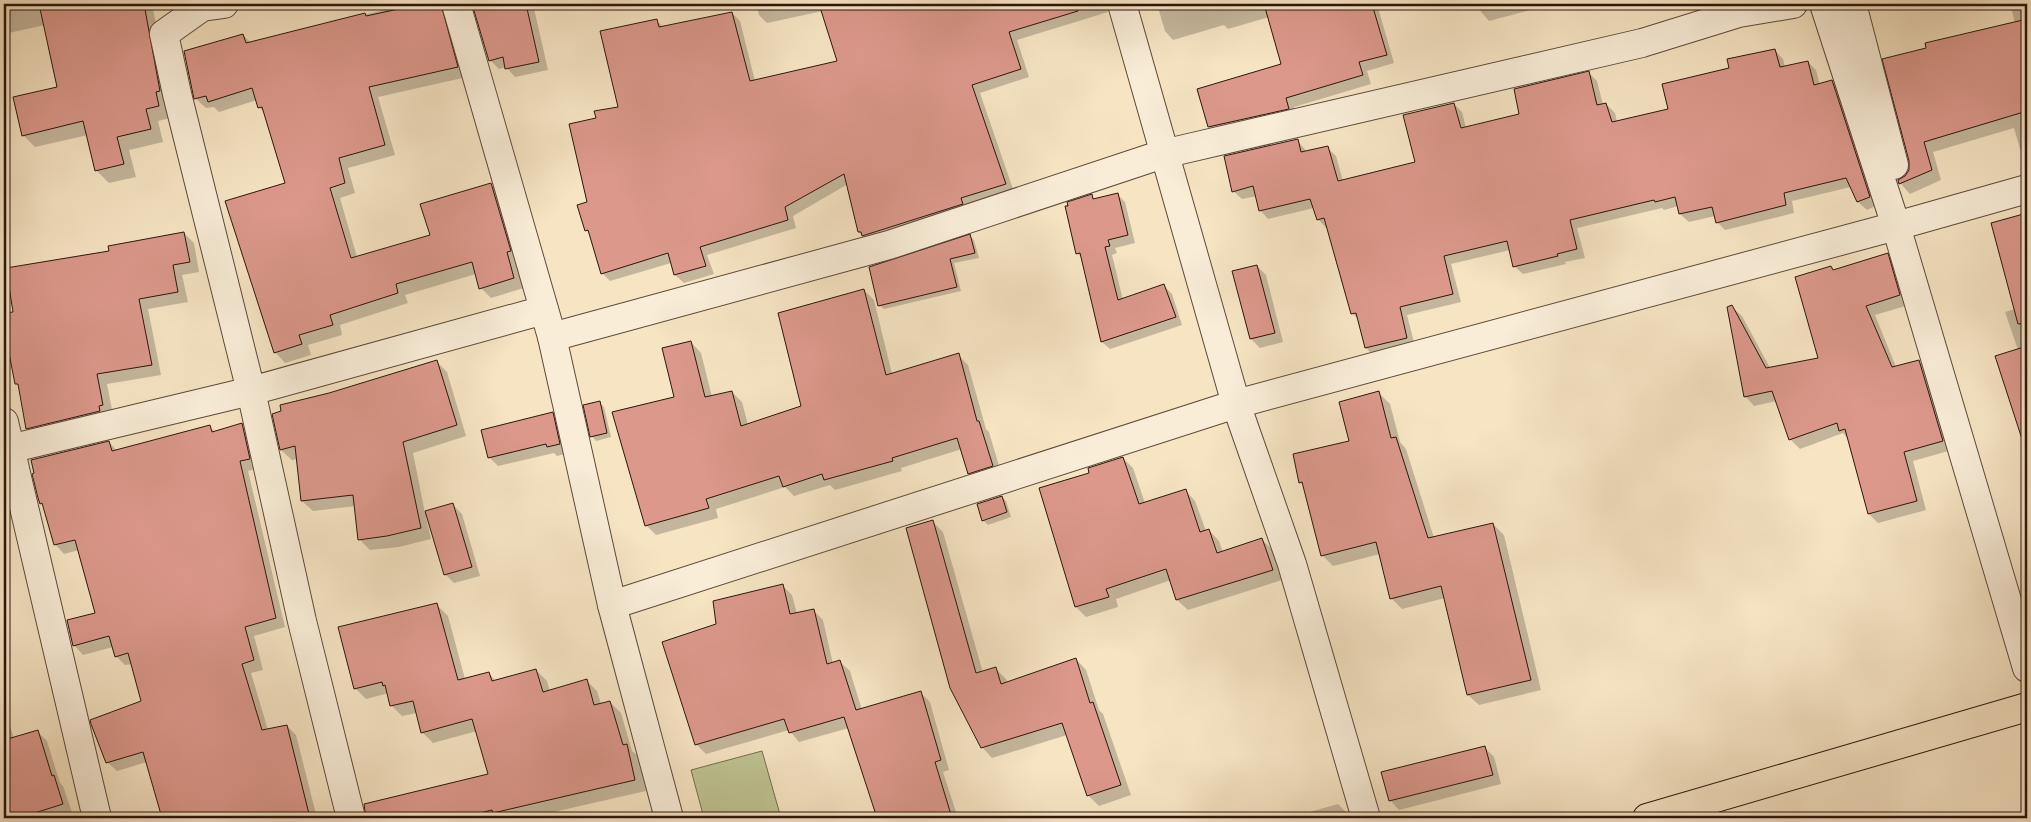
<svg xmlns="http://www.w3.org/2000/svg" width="2031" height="822" font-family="'IM FELL English',serif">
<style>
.green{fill:#bfc392;stroke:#766c4f}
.shadow{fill:#0003}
.building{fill:#db988b;stroke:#2c150c}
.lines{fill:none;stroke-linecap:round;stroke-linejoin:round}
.minor-casing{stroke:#5e493a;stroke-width:30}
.primary-casing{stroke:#2c150c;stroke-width:30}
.minor{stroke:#f9edd8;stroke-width:28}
.primary{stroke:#f6e4c3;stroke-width:28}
</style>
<rect width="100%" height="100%" fill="#f6e4c3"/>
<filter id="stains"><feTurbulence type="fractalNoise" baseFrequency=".004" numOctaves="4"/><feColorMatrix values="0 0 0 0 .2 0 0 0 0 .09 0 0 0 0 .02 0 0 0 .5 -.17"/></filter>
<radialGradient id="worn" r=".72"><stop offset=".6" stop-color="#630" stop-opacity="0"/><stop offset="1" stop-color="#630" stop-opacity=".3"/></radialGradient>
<polygon class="green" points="762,751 781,818 704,818 691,770"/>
<g class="shadow">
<polygon points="4,4 68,4 68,7 83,4 152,4 172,104 170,118 158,121 163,142 129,150 136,177 109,183 96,170 88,135 35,147 23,135 59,88 45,25 4,34"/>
<polygon points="408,4 416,4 418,6 439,4 447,12 467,77 378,97 395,155 348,168 355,193 340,198 357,257 431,236 491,184 501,195 520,261 516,262 524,288 491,298 481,288 476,274 405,295 408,303 340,325 342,335 308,345 311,355 285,363 275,352 287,183 265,113 260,108 257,100 219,112 214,107 206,108 195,98 243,35 251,43"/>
<polygon points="473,4 533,4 548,70 515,77 506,67 499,69 490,60"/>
<polygon points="756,4 1105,4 1108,12 1017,40 1029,77 980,93 1014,192 871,244 859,232 848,184 793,216 796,228 707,255 714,274 684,283 675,275 671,263 610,281 602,273 590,234 586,230 597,119 619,108 656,20 664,28 732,13 740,21 755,81 839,62 823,11 767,23 759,15"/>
<polygon points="1157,4 1377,4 1394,63 1367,71 1371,84 1294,107 1297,117 1218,135 1209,127 1199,89 1283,65 1269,17 1228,29 1224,25 1173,40 1165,31"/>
<polygon points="1478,4 1553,4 1489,21 1481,12"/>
<polygon points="2010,4 2027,4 2027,159 2021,152 2014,128 1933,152 1941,180 1910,194 1900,183 1910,170 1928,48 2015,23"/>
<polygon points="1775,50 1783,59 1785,67 1808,62 1816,70 1820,85 1832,82 1840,90 1878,205 1867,210 1858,202 1851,187 1792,201 1794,213 1725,230 1717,222 1715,216 1689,222 1680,214 1679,206 1664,210 1662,208 1577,228 1585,258 1565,262 1566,264 1523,274 1514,266 1510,250 1451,264 1461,302 1407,315 1415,346 1374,356 1366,348 1359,320 1353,314 1328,227 1326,228 1318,219 1314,208 1268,219 1260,210 1257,196 1242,199 1233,191 1297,140 1307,152 1327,147 1336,156 1343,181 1417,163 1454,104 1462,112 1466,128 1521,115 1589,73 1597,81 1603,105 1606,104 1615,113 1617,122 1669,110 1731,69"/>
<polygon points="1117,194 1125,202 1135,243 1115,248 1117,253 1112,255 1123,300 1164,286 1172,294 1182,325 1110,349 1102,342 1082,258 1077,253 1091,196 1096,200"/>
<polygon points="2027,215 2027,400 2019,403 2018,350 2005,312 2015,309 1993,223"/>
<polygon points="184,233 194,243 199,272 182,275 188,302 148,309 161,375 107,384 113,415 37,438 27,428 20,387 17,384 10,351 4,345 4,314 15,313 110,252"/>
<polygon points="970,236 974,240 979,258 954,263 961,291 884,309 879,305"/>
<polygon points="1887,254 1897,264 1909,305 1875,315 1896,367 1919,361 1928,371 1952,450 1913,461 1926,510 1878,523 1869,514 1848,439 1843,433 1800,449 1791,440 1777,401 1754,406 1745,396 1732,307 1742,316 1770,368 1820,359 1831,268 1834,271"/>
<polygon points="1257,266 1266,275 1283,342 1260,348 1251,339 1234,272"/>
<polygon points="864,290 874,300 892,374 958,355 968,365 986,429 989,432 1002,476 979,483 969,473 962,449 901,468 902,471 835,490 830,485 794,496 785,487 716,509 718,518 656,535 646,525 676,398 691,342 701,353 712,397 732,392 742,402 748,425 803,407"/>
<polygon points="437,362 447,372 466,436 413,453 425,513 453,505 462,514 480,576 454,583 445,574 428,516 426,517 431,539 399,547 370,550 359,539 356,506 313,511 302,501 297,459 292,460 281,450 274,415 329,394"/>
<polygon points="1379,393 1390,404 1400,442 1406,449 1434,538 1493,524 1504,535 1541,690 1479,705 1468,695 1445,598 1402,609 1391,598 1380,554 1333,566 1323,556 1305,487 1300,482 1351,442"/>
<polygon points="599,402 604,407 611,437 596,441 592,436"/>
<polygon points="552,414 562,423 568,453 557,456 554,453 498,466 489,457"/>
<polygon points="242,425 251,434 259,468 248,471 285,627 254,636 263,670 251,673 268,730 287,726 296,735 317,818 163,818 147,762 117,771 107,762 142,702 132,664 125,665 116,656 113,647 83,655 74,645 96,613 79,550 64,554 55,544 44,506 41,503 109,442 117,451 210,427 216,433"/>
<polygon points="1123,458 1133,468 1145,503 1185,490 1195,501 1206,531 1209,530 1219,541 1223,552 1261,539 1272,549 1282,580 1188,610 1177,600 1171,580 1116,599 1118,607 1086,617 1076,607 1091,474"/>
<polygon points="1002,497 1006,501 1011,517 988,525 983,520"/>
<polygon points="933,522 943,532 983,673 996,669 1006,679 1008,683 1076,659 1086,670 1099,710 1103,714 1131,795 1099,806 1088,795 1067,735 992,758 982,747"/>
<polygon points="782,585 792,595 797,614 813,610 823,620 833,664 840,662 850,671 862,710 920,692 930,702 949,770 943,772 958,818 925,818 923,816 916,818 879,818 849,728 799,742 789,730 706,754 696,744 718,625"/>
<polygon points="437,605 448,616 465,679 488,673 496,681 536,670 547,681 550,691 586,680 597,691 601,704 610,702 621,713 632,751 638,756 646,791 527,818 385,818 380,801 490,775 477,731 433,743 422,732 417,713 402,716 391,705 389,693 366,699 355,688"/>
<polygon points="4,706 14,739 38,732 47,741 60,783 63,786 74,818 4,818"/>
<polygon points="1485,748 1494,757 1501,784 1399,810 1390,800"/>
<polygon points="1338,804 1348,814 1349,818 1288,818"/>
</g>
<g class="building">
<polygon points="39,4 144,4 160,91 156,92 159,106 146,109 151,129 117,137 124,164 95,171 83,121 22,136 13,97 57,87"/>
<polygon points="422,4 441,4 458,67 369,87 385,145 339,158 345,183 330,188 351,258 430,235 420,204 491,183 511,251 507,252 514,278 479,289 472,262 396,284 398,293 330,315 333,325 299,335 302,344 274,353 225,201 285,183 262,107 258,108 252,88 208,102 206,96 194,99 184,51 243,34 246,43 365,13 366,16"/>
<polygon points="472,4 526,4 539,62 505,69 503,57 489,61"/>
<polygon points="819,4 1077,4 1078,11 1009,32 1021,69 972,85 1006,184 961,198 963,204 862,236 861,232 858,232 844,174 785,207 788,220 700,247 706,266 674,275 668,253 601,274 588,230 585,231 577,205 587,202 569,124 596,118 594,111 618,107 600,31 657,19 659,27 732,12 750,81 837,61"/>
<polygon points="1264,4 1372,4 1387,55 1359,62 1363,75 1286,98 1289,109 1208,127 1197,89 1281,64"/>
<polygon points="2027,19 2027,111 1924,142 1932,170 1899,184 1898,180 1905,176 1909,170 1909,161 1882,59 1926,48 1925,43"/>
<polygon points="1775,49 1780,67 1808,61 1814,85 1832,80 1870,197 1857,202 1846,178 1784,193 1786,205 1716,223 1712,207 1679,214 1675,197 1655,202 1654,200 1570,220 1577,249 1557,254 1558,256 1513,267 1507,241 1444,256 1453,294 1400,307 1407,338 1365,348 1356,313 1351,314 1324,218 1317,220 1310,199 1259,211 1253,186 1232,192 1224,156 1298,139 1301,152 1328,146 1338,181 1415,162 1403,115 1454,103 1461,128 1519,114 1514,89 1589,71 1597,105 1606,103 1612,122 1668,109 1662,84 1729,68 1727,59"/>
<polygon points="1118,193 1128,235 1108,240 1110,246 1105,247 1118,300 1164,284 1176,317 1101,342 1080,253 1076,254 1065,206 1068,206 1067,202 1092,194 1093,199"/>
<polygon points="2027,213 2027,323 2018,324 1991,223"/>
<polygon points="184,232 190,262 173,265 178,292 139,299 152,365 97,374 103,405 99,406 100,411 26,429 18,384 15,384 7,343 4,343 4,313 13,312 6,268 109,251 108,246"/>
<polygon points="970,234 975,253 950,259 957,287 878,306 869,267"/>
<polygon points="1888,253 1900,295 1866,306 1892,367 1919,360 1943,441 1904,452 1917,501 1868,514 1845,429 1839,431 1837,423 1789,440 1772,391 1744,397 1727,307 1732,305 1766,368 1818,358 1795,277 1831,266 1833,270"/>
<polygon points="1257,265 1275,333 1250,339 1232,271"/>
<polygon points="864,289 886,375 959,353 977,421 979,421 993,466 968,474 957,438 892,458 893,461 824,480 822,474 783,487 779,476 706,499 709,508 645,526 612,412 674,397 662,348 691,341 705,397 732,391 741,426 801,406 778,313"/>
<polygon points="2027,346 2027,438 2022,439 1995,356"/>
<polygon points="437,360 457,425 403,442 421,528 387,536 358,540 353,495 301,501 295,446 280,450 272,414 281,411 280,405 329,393"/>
<polygon points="1379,391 1391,438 1396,437 1428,538 1493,523 1531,680 1467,695 1441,586 1390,599 1376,542 1321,556 1302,482 1299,483 1293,454 1349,441 1339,402"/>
<polygon points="600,401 607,433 590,437 583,405"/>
<polygon points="553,412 560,444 547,447 546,444 488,458 481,430"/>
<polygon points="242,423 250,459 240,461 276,618 245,627 254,660 242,664 262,730 287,725 310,818 162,818 143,752 106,763 91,724 90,720 141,701 128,653 115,657 109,636 73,646 67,620 95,613 75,540 54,545 42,503 40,504 38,498 32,474 34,473 31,460 109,441 112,451 210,425 212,432"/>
<polygon points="1123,457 1139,504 1186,489 1200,532 1209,529 1217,553 1262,538 1273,570 1176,600 1166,569 1106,589 1109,597 1075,607 1039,488 1089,473 1088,468"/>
<polygon points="1002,496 1007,512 982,521 977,504"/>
<polygon points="453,503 472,567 444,575 425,511"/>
<polygon points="933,520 976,673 996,667 1001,684 1076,658 1090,703 1093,702 1121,785 1087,796 1062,723 981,748 950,688 906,528"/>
<polygon points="783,584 790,614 814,609 827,664 840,660 856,710 921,691 941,760 935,762 952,818 877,818 844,717 789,733 784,719 695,745 662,642 716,624 713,601"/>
<polygon points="437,603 458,680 489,672 492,681 536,669 543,692 587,679 594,705 610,701 623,745 627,744 635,780 493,813 492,810 459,818 366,818 364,804 488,774 472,719 421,733 413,701 390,706 385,685 383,686 382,682 354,689 338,627"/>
<polygon points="38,730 52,776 54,775 63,804 19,818 4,818 4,740"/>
<polygon points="1485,746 1493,775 1389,801 1381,772"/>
</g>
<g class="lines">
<defs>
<g id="minor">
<polyline points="224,4 202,7 164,34 177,94 251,391 302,621 351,818"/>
<polyline points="456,4 552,337 612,605 669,818"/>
<polyline points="1122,4 1236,404 1292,564 1366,818"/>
<polyline points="1824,4 1896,226 2027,668"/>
<polyline points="1852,4 1894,165"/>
<polyline points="552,337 889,245 1163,154 1642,43 1739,13 1793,4"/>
<polyline points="4,422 97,818"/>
<polyline points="9,449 251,391 544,310"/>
<polyline points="612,605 1236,404 1896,226 2027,189"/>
</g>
<polyline id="primary" points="1647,818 2027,707"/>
</defs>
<use href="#minor" class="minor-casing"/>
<use href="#primary" class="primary-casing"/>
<use href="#minor" class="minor"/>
<use href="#primary" class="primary"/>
</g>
<rect width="2031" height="822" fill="none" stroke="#f6e4c3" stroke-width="20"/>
<rect x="5" y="5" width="2021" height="812" fill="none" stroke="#2c150c" stroke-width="2.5"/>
<rect x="10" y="10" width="2011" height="802" fill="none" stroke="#2c150c"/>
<rect width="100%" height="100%" filter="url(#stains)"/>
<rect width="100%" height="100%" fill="url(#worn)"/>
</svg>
